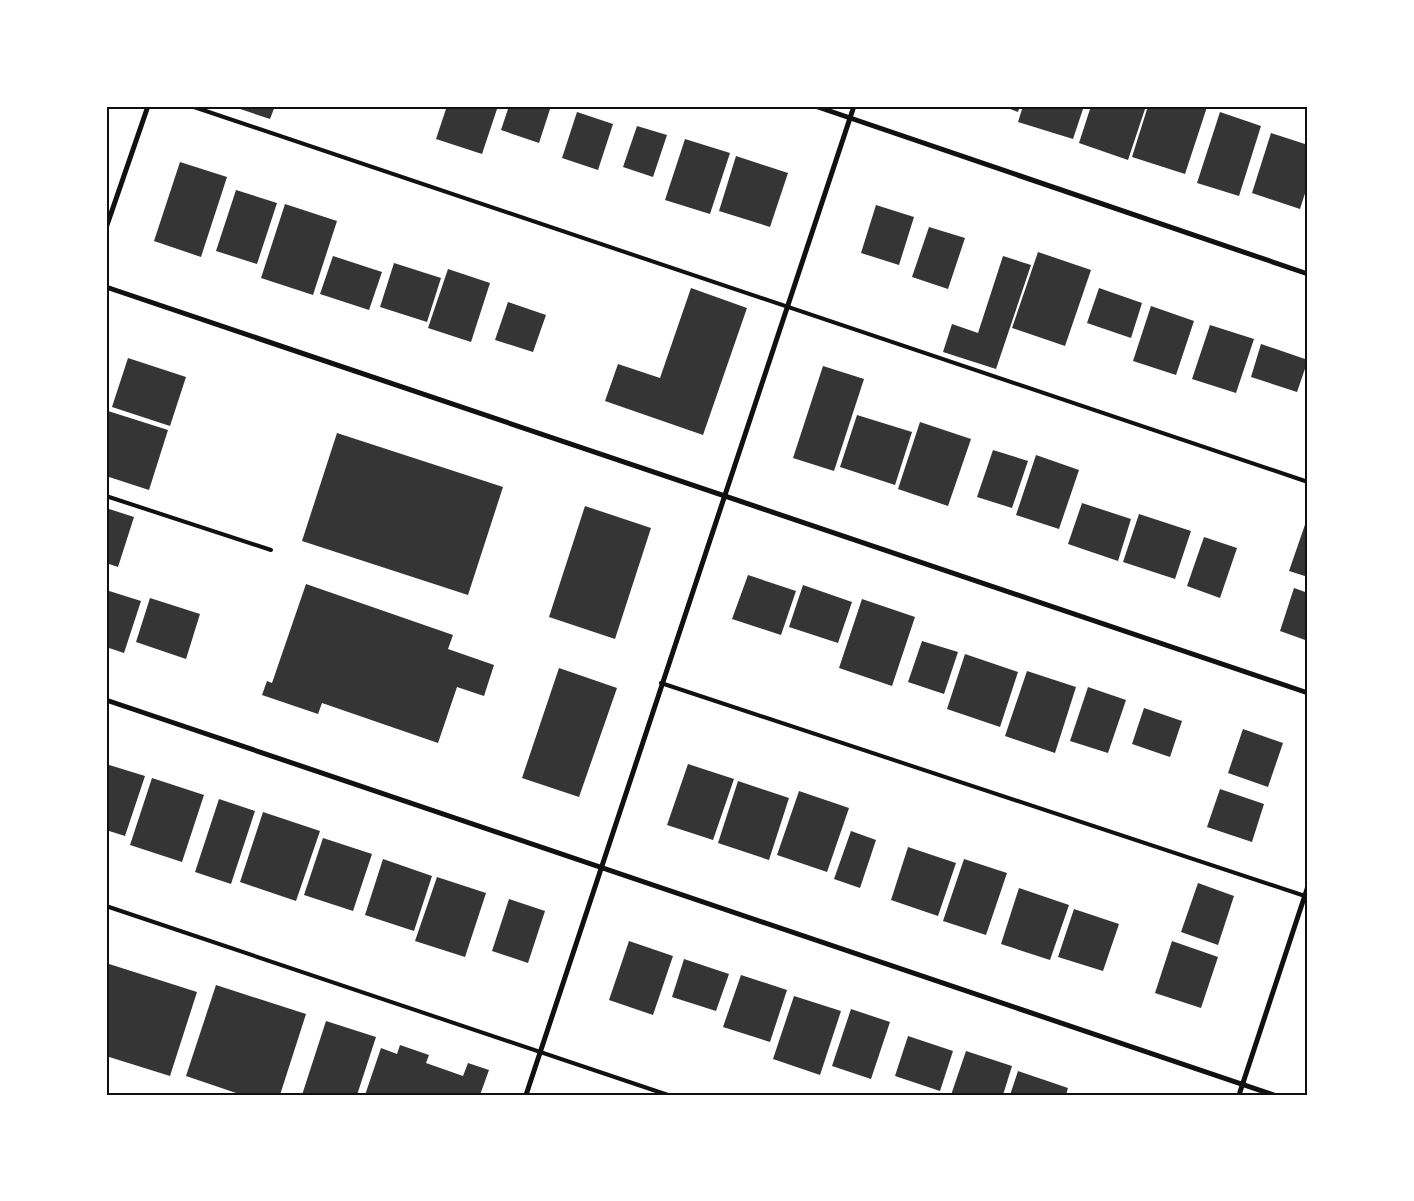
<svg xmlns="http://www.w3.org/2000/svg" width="1414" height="1201" font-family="'PT Serif',serif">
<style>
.building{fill:#353535}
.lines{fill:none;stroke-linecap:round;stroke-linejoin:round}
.service{stroke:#111;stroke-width:4}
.minor{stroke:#111;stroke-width:5}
.neatline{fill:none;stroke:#111;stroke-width:2}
</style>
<rect width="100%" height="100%" fill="#fff"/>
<g class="building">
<polygon points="231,106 275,106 270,119"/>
<polygon points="447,106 498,106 482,154 436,139"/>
<polygon points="509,106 551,106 539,143 501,130"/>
<polygon points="1002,106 1020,106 1018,112"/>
<polygon points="1023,106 1084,106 1073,139 1018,122"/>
<polygon points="1091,106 1146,106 1128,160 1079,143"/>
<polygon points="1148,106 1207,107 1185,174 1132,157"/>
<polygon points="577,112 613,124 598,170 562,158"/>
<polygon points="1220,112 1261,126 1239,196 1197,183"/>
<polygon points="637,126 667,135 653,177 623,167"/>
<polygon points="1271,133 1308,145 1308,184 1300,209 1252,193"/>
<polygon points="685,139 730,153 710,214 665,200"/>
<polygon points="736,156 788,173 770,227 719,211"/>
<polygon points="180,162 227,177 201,257 154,241"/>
<polygon points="236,190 277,203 257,264 216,251"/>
<polygon points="285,204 337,221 313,295 261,278"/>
<polygon points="876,205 914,217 899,265 861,253"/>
<polygon points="929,227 965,238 948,289 912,277"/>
<polygon points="1038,252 1091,270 1065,346 1012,328"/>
<polygon points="333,256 382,272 369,310 320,294"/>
<polygon points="1003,256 1031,265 996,369 943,352 952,324 978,333"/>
<polygon points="394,263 441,278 427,322 380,307"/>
<polygon points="448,269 490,283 471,342 428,328"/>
<polygon points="691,288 747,308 703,435 605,401 618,364 660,378"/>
<polygon points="1099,288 1142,303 1131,338 1087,323"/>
<polygon points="508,302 546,315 533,352 495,340"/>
<polygon points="1151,306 1194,321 1176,375 1133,361"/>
<polygon points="1210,325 1254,339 1236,393 1192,379"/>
<polygon points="1261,344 1308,360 1297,392 1251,377"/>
<polygon points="128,358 186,377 170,426 112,407"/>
<polygon points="823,366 864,379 834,471 793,458"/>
<polygon points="108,411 168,430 149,490 106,476"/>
<polygon points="857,415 912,432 895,485 840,467"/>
<polygon points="920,422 971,439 948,506 898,489"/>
<polygon points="337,433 503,487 468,595 302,541"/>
<polygon points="993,450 1028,461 1012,508 977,497"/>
<polygon points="1036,455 1079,470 1059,529 1016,515"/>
<polygon points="1082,503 1131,519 1118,561 1068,544"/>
<polygon points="585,506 651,528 615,639 549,617"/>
<polygon points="106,508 134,517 118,567 106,563"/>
<polygon points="1139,514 1191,531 1175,579 1123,562"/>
<polygon points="1308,516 1308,577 1289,571"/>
<polygon points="1204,537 1237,548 1220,598 1187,586"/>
<polygon points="748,575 796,591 781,635 732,619"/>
<polygon points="306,584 453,635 448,649 494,665 484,696 457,687 438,743 322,703 318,714 262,695 267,681 272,683"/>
<polygon points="803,585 852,602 838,643 789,627"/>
<polygon points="1294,588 1308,593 1308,641 1280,631"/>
<polygon points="106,590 141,601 124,653 106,647"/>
<polygon points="150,598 200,614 186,659 136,642"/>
<polygon points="862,599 915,617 892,686 839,668"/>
<polygon points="922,641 958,652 944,694 908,682"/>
<polygon points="965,654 1018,672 1000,727 947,709"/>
<polygon points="559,668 617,688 579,797 522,778"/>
<polygon points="1027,671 1076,687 1055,753 1005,736"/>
<polygon points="1088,687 1126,700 1108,753 1070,741"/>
<polygon points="1144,708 1182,721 1170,757 1132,744"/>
<polygon points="1243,729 1283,743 1268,787 1228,773"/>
<polygon points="106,764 145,776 125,836 106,830"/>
<polygon points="688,764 734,779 713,840 667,825"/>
<polygon points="152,778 204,795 182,862 130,845"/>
<polygon points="738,781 789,798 769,860 718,843"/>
<polygon points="1220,789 1264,804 1252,842 1207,827"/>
<polygon points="799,791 849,808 827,872 777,855"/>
<polygon points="219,799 255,811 231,884 195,872"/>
<polygon points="263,812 320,831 296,901 240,882"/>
<polygon points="851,831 876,840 860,888 834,879"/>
<polygon points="323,838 372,854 353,911 304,895"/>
<polygon points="908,847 956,863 938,916 891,900"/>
<polygon points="383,859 432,876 414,931 365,915"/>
<polygon points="964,859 1007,873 986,935 943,921"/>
<polygon points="437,877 486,893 465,957 415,941"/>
<polygon points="1198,883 1234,896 1218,945 1181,932"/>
<polygon points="1019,888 1069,905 1050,960 1001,944"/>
<polygon points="509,899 545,911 528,963 492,951"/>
<polygon points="1074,909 1119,924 1103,971 1058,957"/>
<polygon points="629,941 673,956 653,1015 609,1000"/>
<polygon points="1172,941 1218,957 1201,1008 1155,993"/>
<polygon points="684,959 729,974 716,1011 672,997"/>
<polygon points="106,963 197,992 170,1076 106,1056"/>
<polygon points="741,975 787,990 770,1042 723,1027"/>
<polygon points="216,985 306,1014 280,1095 242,1095 186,1076"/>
<polygon points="794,996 841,1011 820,1075 773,1059"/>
<polygon points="851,1009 890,1022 871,1079 832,1066"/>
<polygon points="326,1021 376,1037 357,1095 302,1095"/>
<polygon points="908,1036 953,1051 940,1091 895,1076"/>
<polygon points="400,1045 429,1055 426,1063 463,1076 468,1063 489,1070 480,1095 365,1095 381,1048 397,1054"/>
<polygon points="966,1051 1012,1066 1003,1095 951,1095"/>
<polygon points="1018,1071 1068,1088 1066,1095 1010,1095"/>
</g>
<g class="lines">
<g class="service">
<polyline points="191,106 1308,482"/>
<polyline points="106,496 271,550"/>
<polyline points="661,683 1308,897"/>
<polyline points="106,906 668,1095"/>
</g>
<g class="minor">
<polyline points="815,106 1308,274"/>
<polyline points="106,228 148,106"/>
<polyline points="106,287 1308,693"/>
<polyline points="106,700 1274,1095"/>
<polyline points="526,1095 854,106"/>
<polyline points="1239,1095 1308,886"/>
</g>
</g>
<rect width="1414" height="1201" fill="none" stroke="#ffffff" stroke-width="215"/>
<rect x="108" y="108" width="1198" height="986" class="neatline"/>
</svg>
